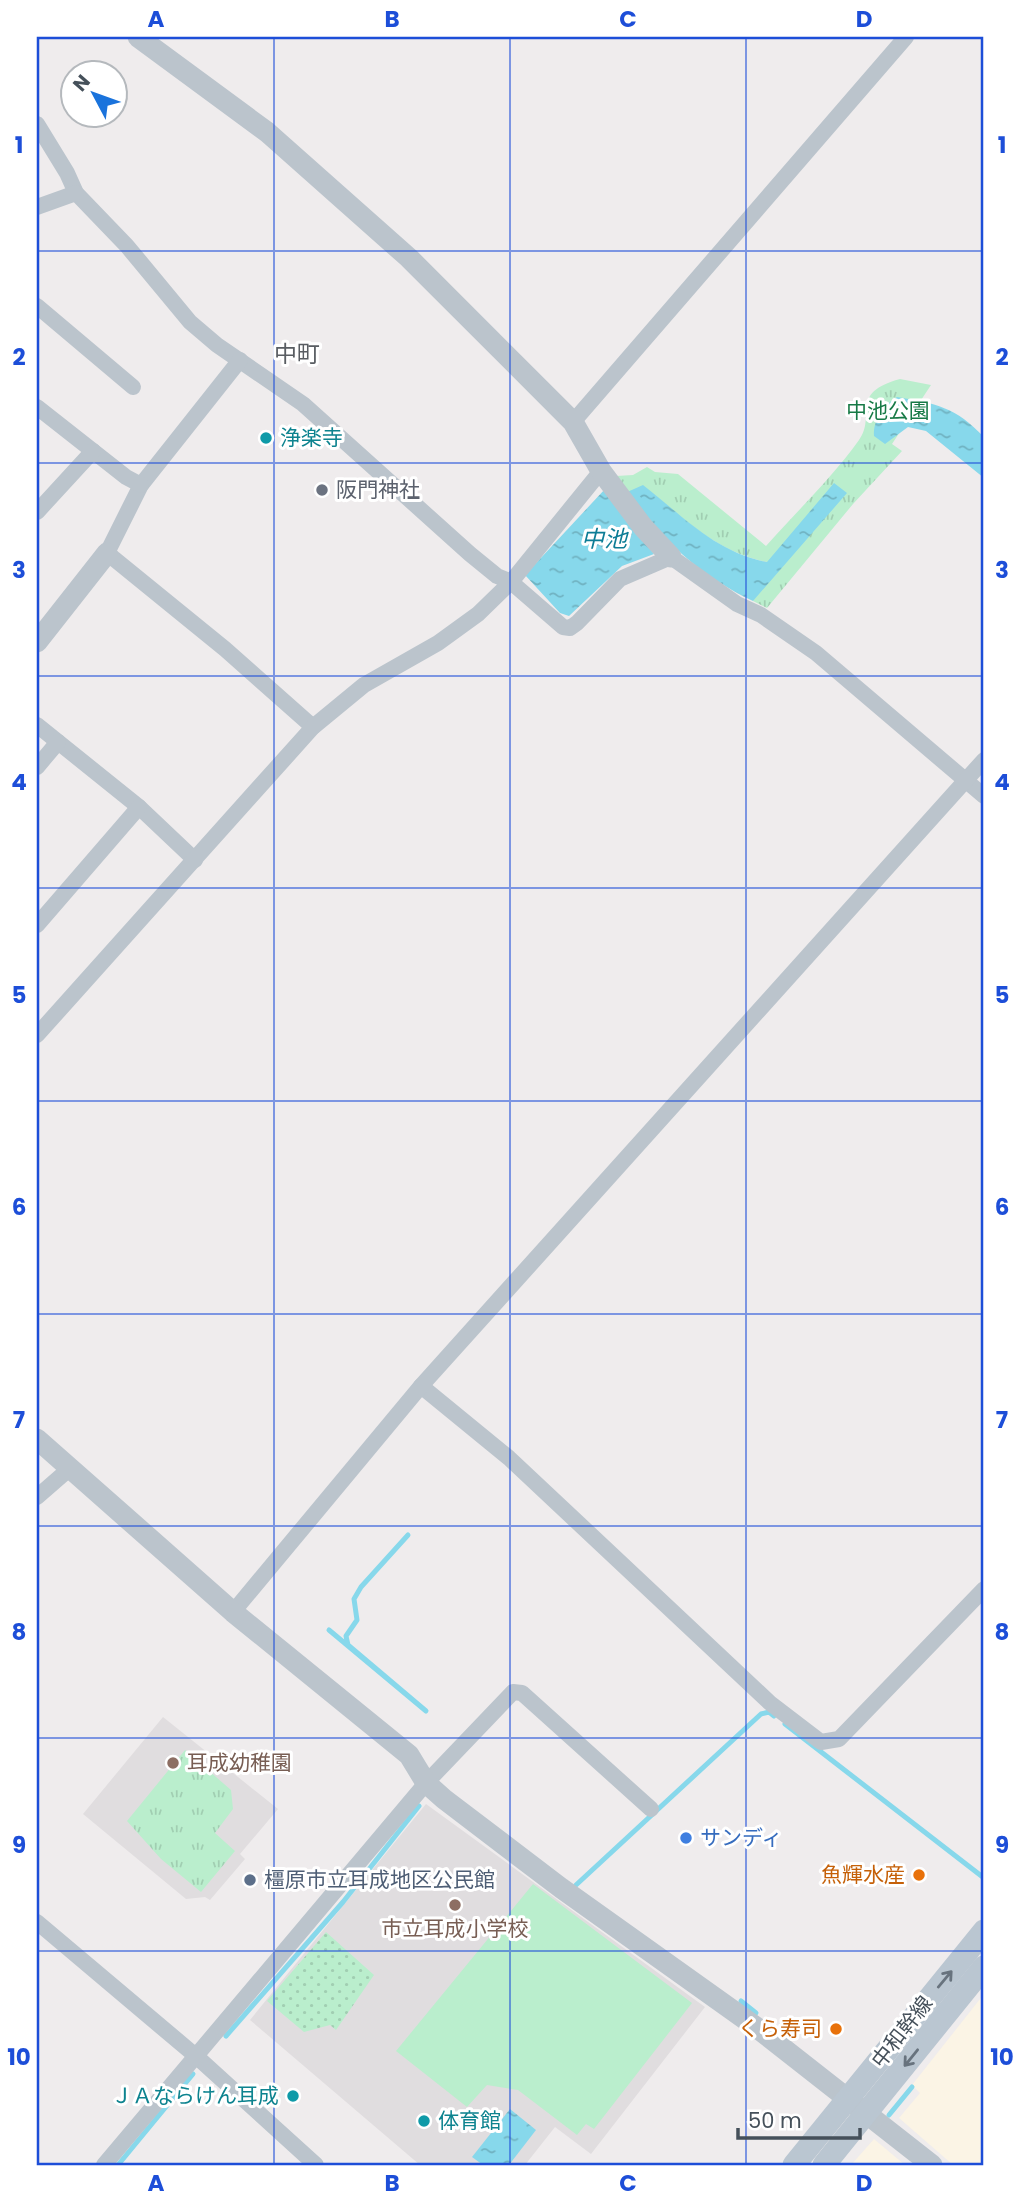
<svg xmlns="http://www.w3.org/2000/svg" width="1021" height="2202" font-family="Poppins,'Noto Sans JP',sans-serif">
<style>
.commercial{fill:#fbf4e5}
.education{fill:#e0dddf}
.grass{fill:#baeecd}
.park{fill:url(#park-tufts)}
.garden{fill:url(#garden-dots)}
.water{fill:url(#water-ripples)}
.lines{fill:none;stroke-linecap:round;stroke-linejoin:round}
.stream{stroke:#87d8eb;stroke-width:5}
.minor{stroke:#bbc4cc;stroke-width:16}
.tertiary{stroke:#bbc4cc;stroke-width:21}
.secondary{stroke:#bac6d1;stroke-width:23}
.oneway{stroke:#68737e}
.grid{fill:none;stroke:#1d4ed8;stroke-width:2;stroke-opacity:0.55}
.culture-dot{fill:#0f9aa8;stroke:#fff;stroke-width:2.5}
.worship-dot{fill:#6b7280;stroke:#fff;stroke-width:2.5}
.education-dot{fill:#8d6e63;stroke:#fff;stroke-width:2.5}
.shop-dot{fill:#3f7fe0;stroke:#fff;stroke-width:2.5}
.food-dot{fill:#e8710a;stroke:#fff;stroke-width:2.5}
.service-dot{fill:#5c6f8a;stroke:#fff;stroke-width:2.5}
.labels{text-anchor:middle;stroke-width:6;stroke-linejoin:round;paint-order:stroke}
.park-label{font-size:21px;fill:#177a46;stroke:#fff}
.culture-label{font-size:21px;fill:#0d838f;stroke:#fff;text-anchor:start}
.worship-label{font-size:21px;fill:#5b616d;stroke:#fff;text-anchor:start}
.education-label{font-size:21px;fill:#785e54;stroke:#fff;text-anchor:start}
.shop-label{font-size:21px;fill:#366cbe;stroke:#fff;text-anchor:start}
.food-label{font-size:21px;fill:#c56008;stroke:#fff;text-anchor:end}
.service-label{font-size:21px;fill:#4e5e75;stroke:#fff;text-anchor:start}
.street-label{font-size:21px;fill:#45505a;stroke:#fff}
.neighbourhood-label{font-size:23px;fill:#595d62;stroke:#fff}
.water-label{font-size:23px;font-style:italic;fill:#0d7d96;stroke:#fff}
.neatline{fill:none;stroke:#1d4ed8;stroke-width:2.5}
.grid-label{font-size:23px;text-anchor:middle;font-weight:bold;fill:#1d4ed8}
</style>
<defs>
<pattern id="park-tufts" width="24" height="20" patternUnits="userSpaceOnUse" patternTransform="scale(1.75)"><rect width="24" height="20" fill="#baeecd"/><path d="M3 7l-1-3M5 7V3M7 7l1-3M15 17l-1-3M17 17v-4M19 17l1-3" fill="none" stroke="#a1ceb2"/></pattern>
<pattern id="garden-dots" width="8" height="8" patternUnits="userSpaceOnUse" patternTransform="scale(1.75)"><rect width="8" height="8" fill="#baeecd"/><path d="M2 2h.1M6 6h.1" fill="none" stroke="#a1ceb2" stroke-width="1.8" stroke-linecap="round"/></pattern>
<pattern id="water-ripples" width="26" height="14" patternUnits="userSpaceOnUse" patternTransform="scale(1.75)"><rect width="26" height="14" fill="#87d8eb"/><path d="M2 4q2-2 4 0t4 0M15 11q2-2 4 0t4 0" fill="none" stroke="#70b2c1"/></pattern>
</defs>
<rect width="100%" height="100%" fill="#efeced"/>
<g class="commercial">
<polygon points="984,1994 984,2165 953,2165 899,2118 920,2093 912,2085"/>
<polygon points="874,2139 905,2165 851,2165"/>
</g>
<g class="education">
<polygon points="163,1717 278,1809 240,1854 245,1859 210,1900 205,1897 186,1899 83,1814"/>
<polygon points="426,1804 705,2007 591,2154 555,2127 525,2165 420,2165 250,2020"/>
</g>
<polygon class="grass" points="533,1884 692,2003 594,2129 586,2124 577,2135 518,2090 487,2085 467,2107 396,2051"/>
<g class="park">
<path d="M900,379L931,385L892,444L902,451L853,504L767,608L753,601L767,562C720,553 687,522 651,492L625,493L616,476L633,475L647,467L655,472L678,474L766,546C797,511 832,478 859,440C877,416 848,393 900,379Z"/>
<polygon points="185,1750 231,1790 233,1809 215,1833 235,1851 201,1892 161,1859 127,1821"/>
</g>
<polygon class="garden" points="326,1932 374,1975 336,2030 330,2025 304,2032 267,2001"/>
<g class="water">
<path d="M897,397C938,404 955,407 984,437V478L926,431L908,427L885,444L874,436C873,420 883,406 897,397Z"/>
<path d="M834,483L847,493L753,601C696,574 665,540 625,493L643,485C683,516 715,552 767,562Z"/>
<polygon points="605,489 654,554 622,566 569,616 560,613 525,575"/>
<polygon points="510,2109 536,2130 509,2165 483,2165 472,2157"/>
</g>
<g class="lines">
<g class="stream">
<polyline points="329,1630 426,1711 348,1645 346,1636 357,1620 354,1599 361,1587 408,1535"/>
<polyline points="785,1724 984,1878"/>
<polyline points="576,1885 761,1714 769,1712 774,1716"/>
<polyline points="741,2001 756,2013"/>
<polyline points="226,2036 343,1902 419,1806"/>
<polyline points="889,2115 912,2087"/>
<polyline points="118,2165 193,2074"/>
</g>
<g class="minor">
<polyline points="37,124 67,173 76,193 127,246 190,322 217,345 303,404 470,554 497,576 511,582 563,627 570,628 577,623 620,579 671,557 737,604 761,615 816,653 984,796"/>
<polyline points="37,207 76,193"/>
<polyline points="37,306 133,387"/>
<polyline points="240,360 141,485 107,553 225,649 313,727"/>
<polyline points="37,407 126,477 141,485"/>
<polyline points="573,422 906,37"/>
<polyline points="37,512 93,451"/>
<polyline points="37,725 139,807 195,860"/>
<polyline points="37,767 58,742"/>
<polyline points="37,925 139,807"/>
<polyline points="37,1035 313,727 364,685 438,643 478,614 511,582 601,471"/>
<polyline points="421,1386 509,1458 770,1703 821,1742 839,1739 984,1589"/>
<polyline points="37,1497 68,1470"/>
<polyline points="233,1612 421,1386 984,760"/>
<polyline points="37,1922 197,2057 316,2165"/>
<polyline points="104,2165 426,1783 513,1692 522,1693 651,1809"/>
</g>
<g class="tertiary">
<polyline points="138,37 267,132 409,258 573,422 601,471 643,527 671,557"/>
<polyline points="37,642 107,553"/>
<polyline points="37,1439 233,1612 409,1755 426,1783 444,1799 561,1888 756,2027 932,2165"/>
</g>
<g class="secondary">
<polyline points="794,2165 984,1931"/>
<polyline points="824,2165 984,1967"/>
</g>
</g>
<defs><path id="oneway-shaft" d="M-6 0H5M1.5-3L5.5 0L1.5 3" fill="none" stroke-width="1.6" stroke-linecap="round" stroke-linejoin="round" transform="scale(1.75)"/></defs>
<g class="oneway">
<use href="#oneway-shaft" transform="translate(945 1979) rotate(-50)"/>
<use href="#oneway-shaft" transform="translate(911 2058) rotate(129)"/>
</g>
<path class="grid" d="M274,37V2165M510,37V2165M746,37V2165M37,251H984M37,463H984M37,676H984M37,888H984M37,1101H984M37,1314H984M37,1526H984M37,1738H984M37,1951H984"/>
<g class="culture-dot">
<circle cx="266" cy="438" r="7"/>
<circle cx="293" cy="2096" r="7"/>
<circle cx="424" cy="2121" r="7"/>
</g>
<circle class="worship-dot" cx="322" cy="490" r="7"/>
<g class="education-dot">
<circle cx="173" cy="1763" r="7"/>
<circle cx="455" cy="1905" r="7"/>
</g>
<circle class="shop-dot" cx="686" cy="1838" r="7"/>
<g class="food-dot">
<circle cx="919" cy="1875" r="7"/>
<circle cx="836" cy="2029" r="7"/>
</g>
<circle class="service-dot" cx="250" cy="1880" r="7"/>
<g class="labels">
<g class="park-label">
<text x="888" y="418">中池公園</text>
</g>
<g class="culture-label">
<text x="280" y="445">浄楽寺</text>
<text x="279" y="2103" text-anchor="end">ＪＡならけん耳成</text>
<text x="438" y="2128">体育館</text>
</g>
<g class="worship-label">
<text x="336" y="497">阪門神社</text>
</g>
<g class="education-label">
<text x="187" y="1770">耳成幼稚園</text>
<text x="455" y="1936" text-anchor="middle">市立耳成小学校</text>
</g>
<g class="shop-label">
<text x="700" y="1845">サンディ</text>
</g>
<g class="food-label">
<text x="905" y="1882">魚輝水産</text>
<text x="822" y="2036">くら寿司</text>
</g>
<g class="service-label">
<text x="264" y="1887">橿原市立耳成地区公民館</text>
</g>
<g class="street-label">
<text transform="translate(902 2032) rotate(-52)" y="7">中和幹線</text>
</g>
<g class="neighbourhood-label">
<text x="297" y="362">中町</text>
</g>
<g class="water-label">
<text x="604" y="547">中池</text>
</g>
</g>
<rect width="1021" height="2202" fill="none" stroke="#ffffff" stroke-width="77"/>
<g transform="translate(94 94) rotate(311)"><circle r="33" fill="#ffffff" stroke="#b5b9bd" stroke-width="2"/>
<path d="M0-5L12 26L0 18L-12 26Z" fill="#1a73dc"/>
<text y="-10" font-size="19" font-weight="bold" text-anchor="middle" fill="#45505a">N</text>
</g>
<path d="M738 2128v10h122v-10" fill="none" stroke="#45505a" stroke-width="3.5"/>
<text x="748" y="2128" font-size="21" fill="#45505a" stroke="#ffffff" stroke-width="5" paint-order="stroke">50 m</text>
<rect x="38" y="38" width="944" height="2126" class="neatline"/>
<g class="grid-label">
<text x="156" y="27">A</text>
<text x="392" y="27">B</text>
<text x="628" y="27">C</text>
<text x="864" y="27">D</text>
<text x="19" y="153">1</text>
<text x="1002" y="153">1</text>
<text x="19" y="365">2</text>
<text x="1002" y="365">2</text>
<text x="19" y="578">3</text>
<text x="1002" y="578">3</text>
<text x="19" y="790">4</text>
<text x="1002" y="790">4</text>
<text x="19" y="1003">5</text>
<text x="1002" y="1003">5</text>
<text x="19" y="1215">6</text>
<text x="1002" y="1215">6</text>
<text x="19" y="1428">7</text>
<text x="1002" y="1428">7</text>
<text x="19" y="1640">8</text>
<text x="1002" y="1640">8</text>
<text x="19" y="1853">9</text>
<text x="1002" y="1853">9</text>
<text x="19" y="2065">10</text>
<text x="1002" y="2065">10</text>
<text x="156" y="2191">A</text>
<text x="392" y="2191">B</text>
<text x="628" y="2191">C</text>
<text x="864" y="2191">D</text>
</g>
</svg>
